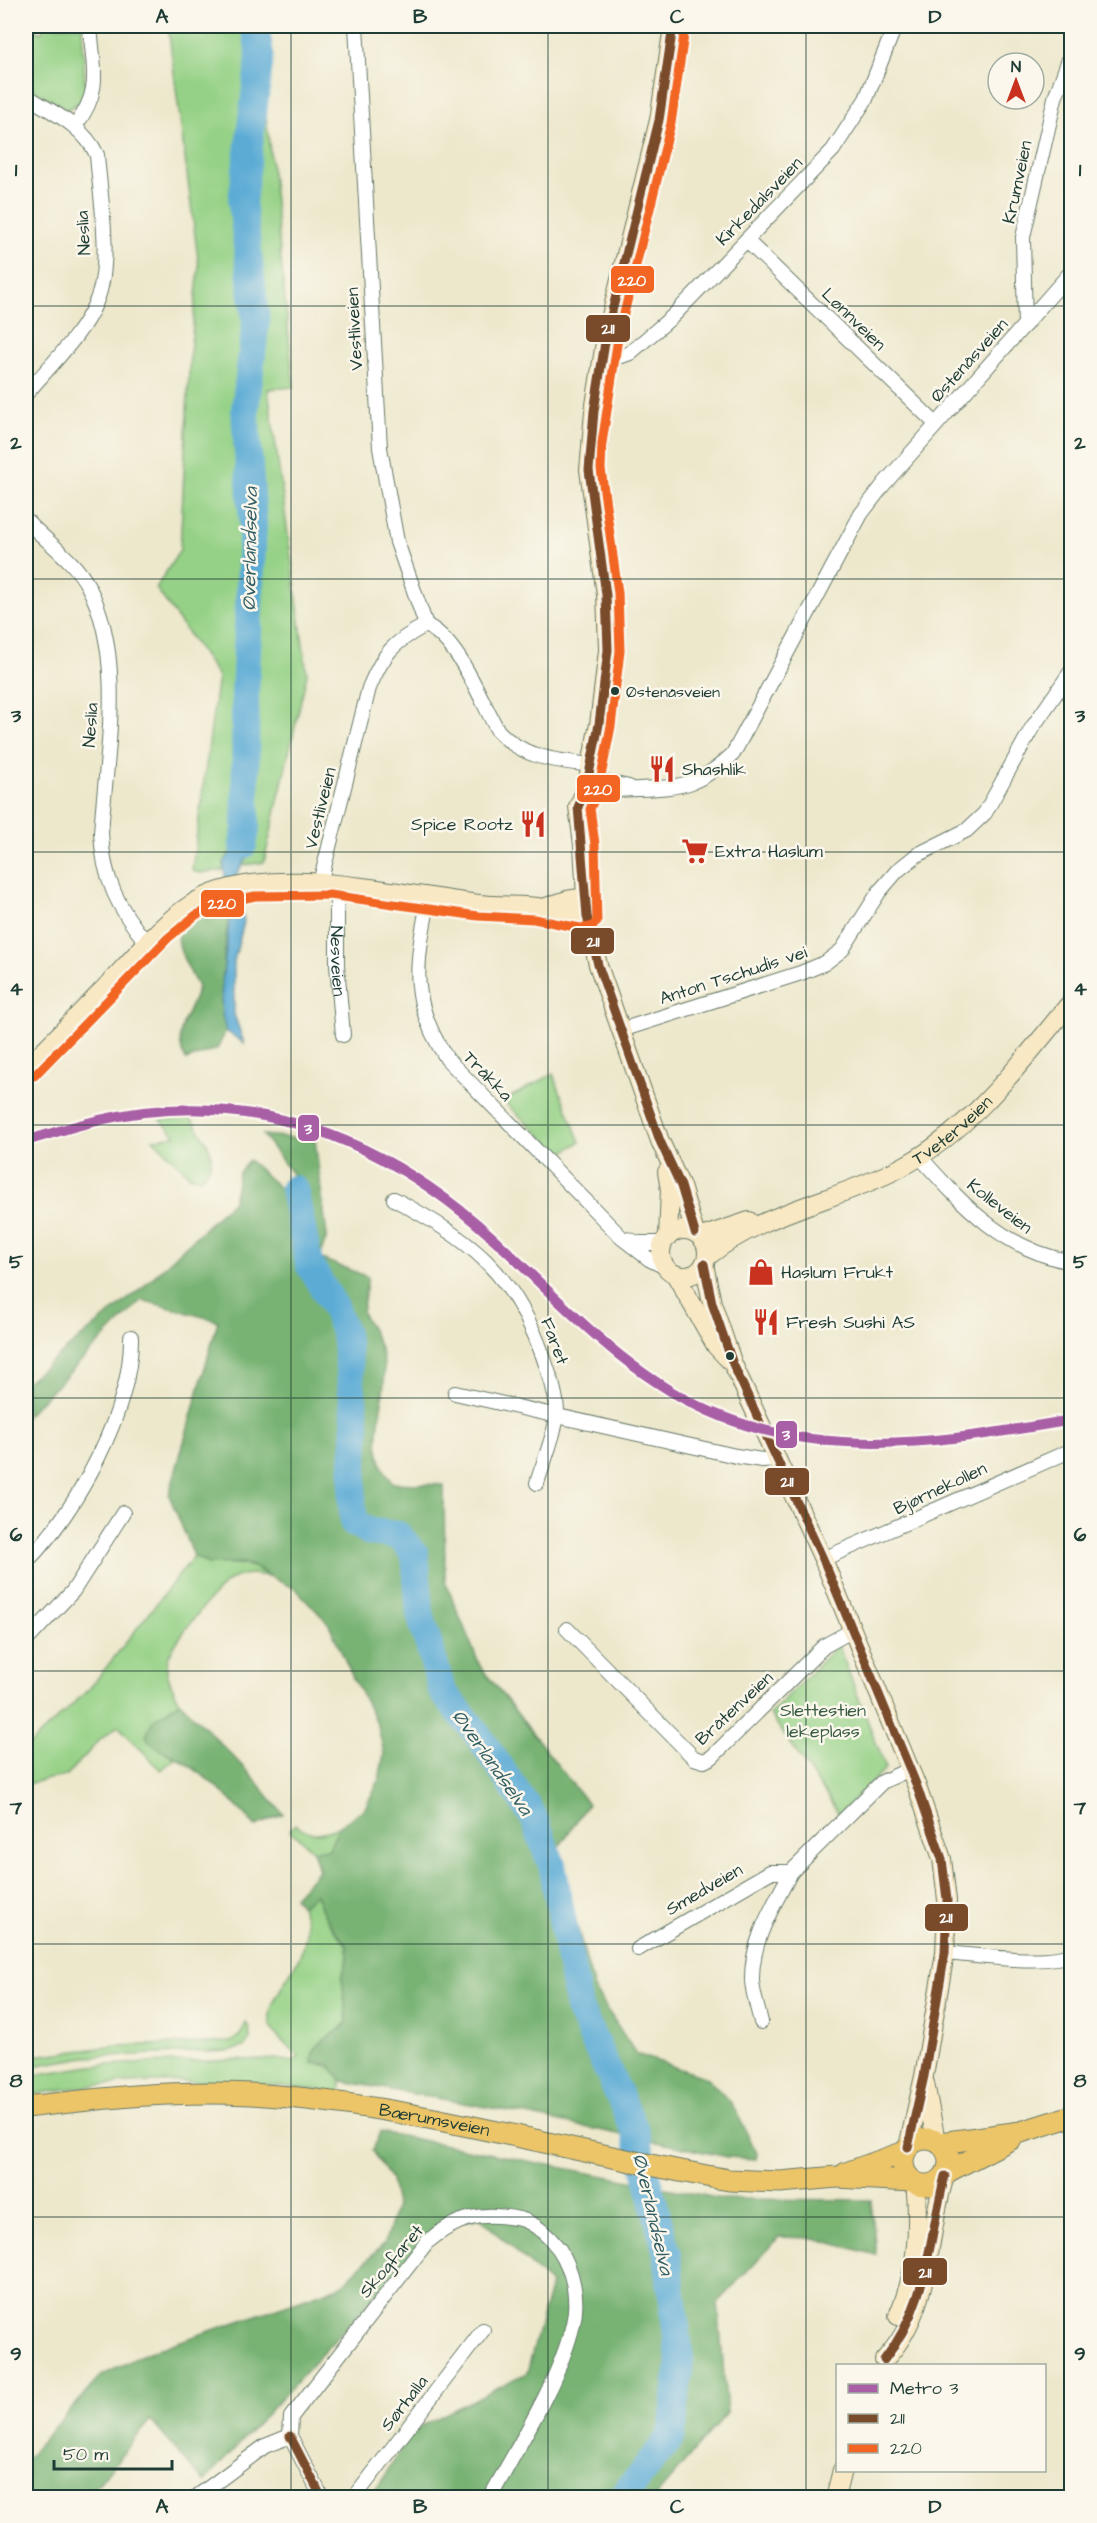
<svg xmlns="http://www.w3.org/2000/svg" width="1097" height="2523" font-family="'Architects Daughter',sans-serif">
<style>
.green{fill:#95d186;stroke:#5a875d;stroke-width:1.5}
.forest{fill:#78b373;stroke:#4c7854;stroke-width:1.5}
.water{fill:#5babd5;stroke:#3d7484;stroke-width:1.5}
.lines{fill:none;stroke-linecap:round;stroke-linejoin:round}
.river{stroke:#5babd5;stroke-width:28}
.street-casing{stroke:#677969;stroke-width:16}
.secondary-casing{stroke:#677969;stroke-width:20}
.primary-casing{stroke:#677969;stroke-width:23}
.street{stroke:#fff;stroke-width:14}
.secondary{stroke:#f8e8c3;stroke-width:18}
.primary{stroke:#edc569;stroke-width:21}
.bus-1-casing{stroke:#fbf7ec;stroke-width:14}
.bus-2-casing{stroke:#fbf7ec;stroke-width:14}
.bus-1{stroke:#7a4b2a;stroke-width:9}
.bus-2{stroke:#f26522;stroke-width:9}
.metro-1-casing{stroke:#fbf7ec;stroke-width:15}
.metro-1{stroke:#a85fa5;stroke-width:10}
.grid{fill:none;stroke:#1f3d34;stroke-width:1.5;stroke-opacity:0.55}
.bus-dot{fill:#1f3d34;stroke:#fbf7ec;stroke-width:2}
.labels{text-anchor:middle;stroke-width:5;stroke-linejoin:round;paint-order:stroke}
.bus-label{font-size:16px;fill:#1f3d34;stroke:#fbf7ec;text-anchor:start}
.street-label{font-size:18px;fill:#1f3d34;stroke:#fbf7ec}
.poi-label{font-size:18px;fill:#1f3d34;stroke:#fbf7ec;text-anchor:start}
.park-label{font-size:18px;fill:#375b44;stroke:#fbf7ec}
.water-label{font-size:20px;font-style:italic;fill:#315e64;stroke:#fbf7ec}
.line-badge{stroke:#fbf7ec;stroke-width:2}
.badge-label{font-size:16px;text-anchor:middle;font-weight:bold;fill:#fff}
.neatline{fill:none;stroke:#1f3d34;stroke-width:2}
.grid-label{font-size:20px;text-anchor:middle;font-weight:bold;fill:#1f3d34}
</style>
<rect width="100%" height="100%" fill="#fbf7ec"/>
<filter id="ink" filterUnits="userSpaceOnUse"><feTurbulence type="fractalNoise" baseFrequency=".0167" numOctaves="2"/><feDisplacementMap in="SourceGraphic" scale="12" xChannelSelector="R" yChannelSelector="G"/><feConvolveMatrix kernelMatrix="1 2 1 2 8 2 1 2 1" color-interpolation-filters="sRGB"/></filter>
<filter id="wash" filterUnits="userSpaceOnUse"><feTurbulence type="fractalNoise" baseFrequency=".008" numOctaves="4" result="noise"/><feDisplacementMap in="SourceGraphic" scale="24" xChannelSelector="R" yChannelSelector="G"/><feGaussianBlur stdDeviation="1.35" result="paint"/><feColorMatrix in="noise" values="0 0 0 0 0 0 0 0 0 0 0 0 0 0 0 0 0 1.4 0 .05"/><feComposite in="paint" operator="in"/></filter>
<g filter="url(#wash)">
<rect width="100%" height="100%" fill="#ede8cc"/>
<g class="green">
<polygon points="26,26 41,33 45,26 82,26 86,98 67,110 26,85"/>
<path d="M168,26H257L294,387L268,389L307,674L264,862L240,866C258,844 256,835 256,807L237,832L235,845L224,863V870L199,873L192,870L218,676L156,588L180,550L190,354L199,267Z"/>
<polygon points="553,1074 580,1142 561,1154 503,1101"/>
<path d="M191,1118C204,1138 223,1158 201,1178L191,1177L153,1139L176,1136L160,1119Z"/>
<path d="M194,1556C221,1571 242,1555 268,1576C255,1574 244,1572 232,1579C216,1588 169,1646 167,1663C165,1676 174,1691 180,1702L170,1708V1755L176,1758L161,1770L118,1726L100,1740L67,1775L30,1783L26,1787V1748L90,1688Z"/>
<polygon points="838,1645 886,1768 839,1814 770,1714"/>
<path d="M295,1824C312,1836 319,1835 339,1827L329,1849L313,1851L290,1830Z"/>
<path d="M316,1893C322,1915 331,1929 347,1945L348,1958L342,1977L347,2022L334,2034L312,2063C333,2065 343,2070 341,2093C237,2079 129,2075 26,2096V2076L92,2066L144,2063L277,2059L293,2062L299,2057C291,2049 279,2040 273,2030C254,1995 326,1960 301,1906Z"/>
<polygon points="246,2023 249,2028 250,2039 244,2047 228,2051 85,2057 26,2067 26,2057 118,2046 231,2042 240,2035"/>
</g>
<g class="forest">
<path d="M228,904L229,916L224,957L222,1006L226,1031L217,1049L186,1060C170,1029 191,1016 198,987C168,930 168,928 228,904Z"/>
<path d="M263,1135L315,1140L327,1236L319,1258L368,1277L362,1313C371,1327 382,1348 384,1365C388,1405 362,1449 393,1483L444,1485L445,1581L480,1666L588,1804L557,1850L594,1989L636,2054L707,2078L732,2104L757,2153L756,2159L728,2157L503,2110L342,2081L329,2064L312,2063C311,2039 336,2038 347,2022L342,1977L348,1958L347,1945C332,1928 323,1916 316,1894L301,1906L294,1897L319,1870L313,1851L329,1849L339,1827L365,1808L379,1780L384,1754L378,1726L353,1678L329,1624L296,1589L268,1576L259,1569L244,1563L208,1564L194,1556L169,1495L218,1321L142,1300L26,1416V1382L143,1287L233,1201L239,1172L249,1160L283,1191L301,1186Z"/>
<path d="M180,1702L250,1774L283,1814L256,1826C232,1802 206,1773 175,1757C163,1751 152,1748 146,1736L153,1720Z"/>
<polygon points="380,2132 722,2199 871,2200 876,2255 814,2238 779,2237 718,2302 727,2413 655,2497 371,2497 413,2430 527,2373 551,2284 480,2218 442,2223 204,2482 150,2420 95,2488 103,2497 26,2497 26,2459 101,2376 146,2353 341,2286 385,2242 396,2206 391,2179 372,2151"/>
</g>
<path class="water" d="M236,807H256V839L252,850L236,875L244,922L234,961V1014L244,1043L226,1031C214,994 229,953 229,916C230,901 226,885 224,870V863L235,845Z"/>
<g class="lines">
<g class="river">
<polyline points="243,845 246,829 245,694 253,523 245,410 256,321 242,202 260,55 255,26"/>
<polyline points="294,1189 309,1264 334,1306 345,1334 356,1424 352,1502 354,1523 370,1532 398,1535 415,1554 420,1614 442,1691 475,1731 533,1816 552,1865 579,2008 635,2130 667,2254 680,2360 672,2435 622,2498"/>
</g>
</g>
</g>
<g filter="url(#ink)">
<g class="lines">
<defs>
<g id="street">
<polyline points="356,26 380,448 397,542 426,625"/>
<path d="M26,96C52,112 83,125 97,155C100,197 113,263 96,302C81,337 50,365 26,394"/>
<path d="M75,126C103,90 93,68 90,26"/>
<polyline points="746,240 936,424"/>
<polyline points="1025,325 1023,237 1055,98 1072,51"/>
<polyline points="602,356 622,356 630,353 673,316 833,150 866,99 895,26"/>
<path d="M26,520C46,542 74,559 88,586C126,656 106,757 101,833C103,878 118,909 147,943"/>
<polyline points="588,778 629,787"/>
<path d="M586,789C605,792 620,789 638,789C683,787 699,786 733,754L861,514L884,484L1072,271"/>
<path d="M320,883L369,688C383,654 393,642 426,625C459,641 480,699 498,731C525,759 554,760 591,765"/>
<path id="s1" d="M337,886V965L343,1035"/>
<path d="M429,897C416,964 408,999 447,1059L622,1238L649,1259L667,1268"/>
<polyline points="621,1030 801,973 825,963 842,950 879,892 897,871 917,855 967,830 985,813 1032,728 1072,670"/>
<path d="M920,1157C963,1205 1005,1251 1072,1262"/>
<path d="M394,1199C470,1240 513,1271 543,1356C549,1374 557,1394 557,1413C557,1429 542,1466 537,1483"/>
<polyline points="627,1239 639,1243 663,1243"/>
<polyline points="455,1393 736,1456 762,1460 777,1459"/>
<polyline points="823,1559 1072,1450"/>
<path d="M26,1562C77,1512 132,1409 131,1337"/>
<polyline points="567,1629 694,1758 704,1761 712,1757 824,1646 853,1630"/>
<polyline points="26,1641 73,1591 123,1513"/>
<polyline points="638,1949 770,1872 791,1872 882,1782 910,1769"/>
<path d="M945,1953C976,1955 1044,1966 1072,1954"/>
<path d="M761,2022C758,2009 753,1995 752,1981C751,1940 773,1907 791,1872"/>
<polyline points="195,2498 265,2446 290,2436"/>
<path d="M322,2498L290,2436L291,2417L427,2242C457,2217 481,2211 520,2219C534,2222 550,2237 559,2249C573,2270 579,2299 573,2324C560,2380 518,2446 490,2498"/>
<polyline points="354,2498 483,2330"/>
</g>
<g id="secondary">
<polyline points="673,26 659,120 606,336 594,411 589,470 606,595 608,650 599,724 586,789 578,807 583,845 587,916 598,965 660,1141 681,1186 695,1233"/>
<polyline points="543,908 567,900 586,897"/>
<path d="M26,1068C56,1038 86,1008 115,977C139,952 161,924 190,905C260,858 399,895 479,904C500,907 522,904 543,908C559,911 570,916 587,916"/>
<polyline points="667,1172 670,1190 668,1237"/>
<circle cx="684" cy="1253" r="23"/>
<polyline points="701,1237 749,1221"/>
<path id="s2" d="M707,1257C763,1211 837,1201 900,1168C971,1131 1021,1062 1072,1001"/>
<polyline points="704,1264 712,1303 733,1364 823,1559 916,1784 942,1859 947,1900 945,1953 924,2076 908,2147"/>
<polyline points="675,1274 716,1346 732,1363"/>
<polyline points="925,2083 936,2141"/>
<path d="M898,2316C917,2272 920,2229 915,2182"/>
<path d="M884,2360C932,2311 926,2237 945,2176"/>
<polyline points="835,2498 842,2470"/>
</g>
<g id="primary">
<path id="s3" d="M26,2107C103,2098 173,2090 251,2094C413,2104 570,2153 729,2180L780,2182L837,2177L912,2181"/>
<circle cx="926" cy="2162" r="23"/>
<polyline points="940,2143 1021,2132 1072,2116"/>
<polyline points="947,2172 1011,2139"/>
<polyline points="846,2173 905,2152"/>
</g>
</defs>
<use href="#street" class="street-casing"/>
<use href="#secondary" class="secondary-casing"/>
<use href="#primary" class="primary-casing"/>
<use href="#street" class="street"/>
<use href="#secondary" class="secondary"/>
<use href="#primary" class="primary"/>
<defs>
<g id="bus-1">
<polyline points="673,26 659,120 606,336 594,411 589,470 606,595 608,650 599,724 586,789 578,807 587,916 598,965 660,1141 681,1186 695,1233"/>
<polyline points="704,1264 712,1303 733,1364 823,1559 916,1784 942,1859 947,1900 945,1953 924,2076 908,2147"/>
<path d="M884,2360C928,2305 928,2242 945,2176"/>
<polyline points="290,2436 322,2498"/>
</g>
<polyline id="bus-2" points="34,1076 168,938 196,915 223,903 255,896 330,895 478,916 534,919 580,928 591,927 597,922 595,844 590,809 598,791 611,726 620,651 618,593 601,469 602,443 618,338 671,123 685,28"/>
</defs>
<use href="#bus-1" class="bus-1-casing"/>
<use href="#bus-2" class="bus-2-casing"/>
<use href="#bus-1" class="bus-1"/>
<use href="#bus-2" class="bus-2"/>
<defs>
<path id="metro-1" d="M26,1141C65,1129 103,1117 144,1112C287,1095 408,1156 509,1253C573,1315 638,1384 723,1417C836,1461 956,1440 1072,1420"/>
</defs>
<use href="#metro-1" class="metro-1-casing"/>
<use href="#metro-1" class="metro-1"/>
</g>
</g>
<path class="grid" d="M291,26V2498M548,26V2498M806,26V2498M26,306H1072M26,579H1072M26,852H1072M26,1125H1072M26,1398H1072M26,1671H1072M26,1944H1072M26,2217H1072"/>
<defs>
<symbol id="restaurant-bare" viewBox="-9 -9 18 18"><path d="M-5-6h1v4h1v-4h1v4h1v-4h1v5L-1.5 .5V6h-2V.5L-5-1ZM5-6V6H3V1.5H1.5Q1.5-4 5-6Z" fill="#c8321e" stroke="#fbf7ec" stroke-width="2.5" paint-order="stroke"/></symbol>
<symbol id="supermarket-bare" viewBox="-9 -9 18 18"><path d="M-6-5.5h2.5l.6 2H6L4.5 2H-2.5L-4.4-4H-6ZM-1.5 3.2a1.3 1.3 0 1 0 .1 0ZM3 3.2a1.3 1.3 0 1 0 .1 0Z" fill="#c8321e" stroke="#fbf7ec" stroke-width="2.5" paint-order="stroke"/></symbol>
<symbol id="shop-bare" viewBox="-9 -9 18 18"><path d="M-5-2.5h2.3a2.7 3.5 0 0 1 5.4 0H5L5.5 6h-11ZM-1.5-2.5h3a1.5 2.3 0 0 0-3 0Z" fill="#c8321e" stroke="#fbf7ec" stroke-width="2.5" paint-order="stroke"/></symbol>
</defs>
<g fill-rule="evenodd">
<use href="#restaurant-bare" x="643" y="750" width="38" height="38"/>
<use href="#restaurant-bare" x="514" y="805" width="38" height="38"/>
<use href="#supermarket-bare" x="676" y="832" width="38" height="38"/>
<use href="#shop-bare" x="742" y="1253" width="38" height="38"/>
<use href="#restaurant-bare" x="747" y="1303" width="38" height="38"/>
</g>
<g class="bus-dot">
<circle cx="615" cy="691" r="5"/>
<circle cx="730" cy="1356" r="5"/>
</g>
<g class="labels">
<g class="bus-label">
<text x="626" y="697">Østenåsveien</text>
</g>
<g class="street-label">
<text transform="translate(1017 182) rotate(-78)" y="6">Krumveien</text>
<text transform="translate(759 201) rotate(-46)" y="6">Kirkedalsveien</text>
<text transform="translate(83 233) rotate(-93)" y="6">Neslia</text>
<text transform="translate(854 319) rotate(44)" y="6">Lønnveien</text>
<text transform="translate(354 329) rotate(-93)" y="6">Vestliveien</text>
<text transform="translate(969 360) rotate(-48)" y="6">Østenåsveien</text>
<text transform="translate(90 725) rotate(-86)" y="6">Neslia</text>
<text transform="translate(320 808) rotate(-76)" y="6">Vestliveien</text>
<text dy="6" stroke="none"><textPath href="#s1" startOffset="75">Nesveien</textPath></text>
<text transform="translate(733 975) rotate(-18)" y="6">Anton Tschudis vei</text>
<text transform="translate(488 1076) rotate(46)" y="6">Tråkka</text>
<text dy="6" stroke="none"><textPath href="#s2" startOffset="278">Tveterveien</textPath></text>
<text transform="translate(1000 1206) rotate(38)" y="6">Kolleveien</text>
<text transform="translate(555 1341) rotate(69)" y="6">Faret</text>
<text transform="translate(940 1488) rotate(-25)" y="6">Bjørnekollen</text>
<text transform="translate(734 1708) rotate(-43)" y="6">Bråtenveien</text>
<text transform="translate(704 1889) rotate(-30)" y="6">Smedveien</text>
<text dy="6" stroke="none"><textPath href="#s3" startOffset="411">Bærumsveien</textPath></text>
<text transform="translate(391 2261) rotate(-50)" y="6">Skogfaret</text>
<text transform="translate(404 2403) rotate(-52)" y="6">Sørhalla</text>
</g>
<g class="poi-label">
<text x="682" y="775">Shashlik</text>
<text x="513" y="830" text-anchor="end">Spice Rootz</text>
<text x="715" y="857">Extra Haslum</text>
<text x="781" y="1278">Haslum Frukt</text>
<text x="786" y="1328">Fresh Sushi AS</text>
</g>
<g class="park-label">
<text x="823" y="1716">Slettestien<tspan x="823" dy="21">lekeplass</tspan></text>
</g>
<g class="water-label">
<text transform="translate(249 549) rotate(-89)" y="7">Øverlandselva</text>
<text transform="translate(493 1762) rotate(55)" y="7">Øverlandselva</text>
<text transform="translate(654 2214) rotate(77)" y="7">Øverlandselva</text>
</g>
</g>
<g class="line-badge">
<rect x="610" y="265" width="45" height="29" rx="6" fill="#f26522"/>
<rect x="585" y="314" width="46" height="29" rx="6" fill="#7a4b2a"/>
<rect x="576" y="774" width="45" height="29" rx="6" fill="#f26522"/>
<rect x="200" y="889" width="45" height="29" rx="6" fill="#f26522"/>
<rect x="570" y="927" width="45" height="28" rx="6" fill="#7a4b2a"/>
<rect x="297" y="1114" width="23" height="28" rx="6" fill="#a85fa5"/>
<rect x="775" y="1420" width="23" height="29" rx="6" fill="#a85fa5"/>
<rect x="764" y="1467" width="46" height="29" rx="6" fill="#7a4b2a"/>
<rect x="924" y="1903" width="45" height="29" rx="6" fill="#7a4b2a"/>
<rect x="902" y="2257" width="46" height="29" rx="6" fill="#7a4b2a"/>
</g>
<g class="badge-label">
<text x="632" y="286">220</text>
<text x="608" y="334">211</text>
<text x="598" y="795">220</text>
<text x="222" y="909">220</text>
<text x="593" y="947">211</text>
<text x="308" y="1134">3</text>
<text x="786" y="1440">3</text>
<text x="787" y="1487">211</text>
<text x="946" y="1923">211</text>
<text x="925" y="2278">211</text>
</g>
<rect width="1097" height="2523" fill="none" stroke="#fbf7ec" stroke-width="66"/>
<rect x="836" y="2364" width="210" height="108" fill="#fbf7ec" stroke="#a3ada2" stroke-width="1.5"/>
<rect x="848" y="2384" width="30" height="9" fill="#a85fa5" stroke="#a3ada2" stroke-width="1.5"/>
<text x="890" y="2394" font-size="18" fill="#1f3d34">Metro 3</text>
<rect x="848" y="2414" width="30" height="9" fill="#7a4b2a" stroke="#a3ada2" stroke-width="1.5"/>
<text x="890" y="2424" font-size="18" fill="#1f3d34">211</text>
<rect x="848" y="2444" width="30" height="9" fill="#f26522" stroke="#a3ada2" stroke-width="1.5"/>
<text x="890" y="2454" font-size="18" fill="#1f3d34">220</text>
<g transform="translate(1016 81)"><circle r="28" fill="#fbf7ec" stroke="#a3ada2" stroke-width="1.5"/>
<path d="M0-4.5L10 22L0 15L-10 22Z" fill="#c8321e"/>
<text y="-9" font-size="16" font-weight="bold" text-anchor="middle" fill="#1f3d34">N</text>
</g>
<path d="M54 2460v9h118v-9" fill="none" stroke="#1f3d34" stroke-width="3"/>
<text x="63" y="2460" font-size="18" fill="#1f3d34" stroke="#fbf7ec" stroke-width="4.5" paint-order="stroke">50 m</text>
<rect x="33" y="33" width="1031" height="2457" class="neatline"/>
<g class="grid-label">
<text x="162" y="23">A</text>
<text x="420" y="23">B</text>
<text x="677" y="23">C</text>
<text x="935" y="23">D</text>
<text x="16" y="176">1</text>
<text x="1080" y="176">1</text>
<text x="16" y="449">2</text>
<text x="1080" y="449">2</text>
<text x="16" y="722">3</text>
<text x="1080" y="722">3</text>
<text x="16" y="995">4</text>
<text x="1080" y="995">4</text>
<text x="16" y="1268">5</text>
<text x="1080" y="1268">5</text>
<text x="16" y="1541">6</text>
<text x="1080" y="1541">6</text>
<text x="16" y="1814">7</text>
<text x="1080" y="1814">7</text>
<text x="16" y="2087">8</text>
<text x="1080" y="2087">8</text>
<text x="16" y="2360">9</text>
<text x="1080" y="2360">9</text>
<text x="162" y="2513">A</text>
<text x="420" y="2513">B</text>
<text x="677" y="2513">C</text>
<text x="935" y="2513">D</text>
</g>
</svg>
